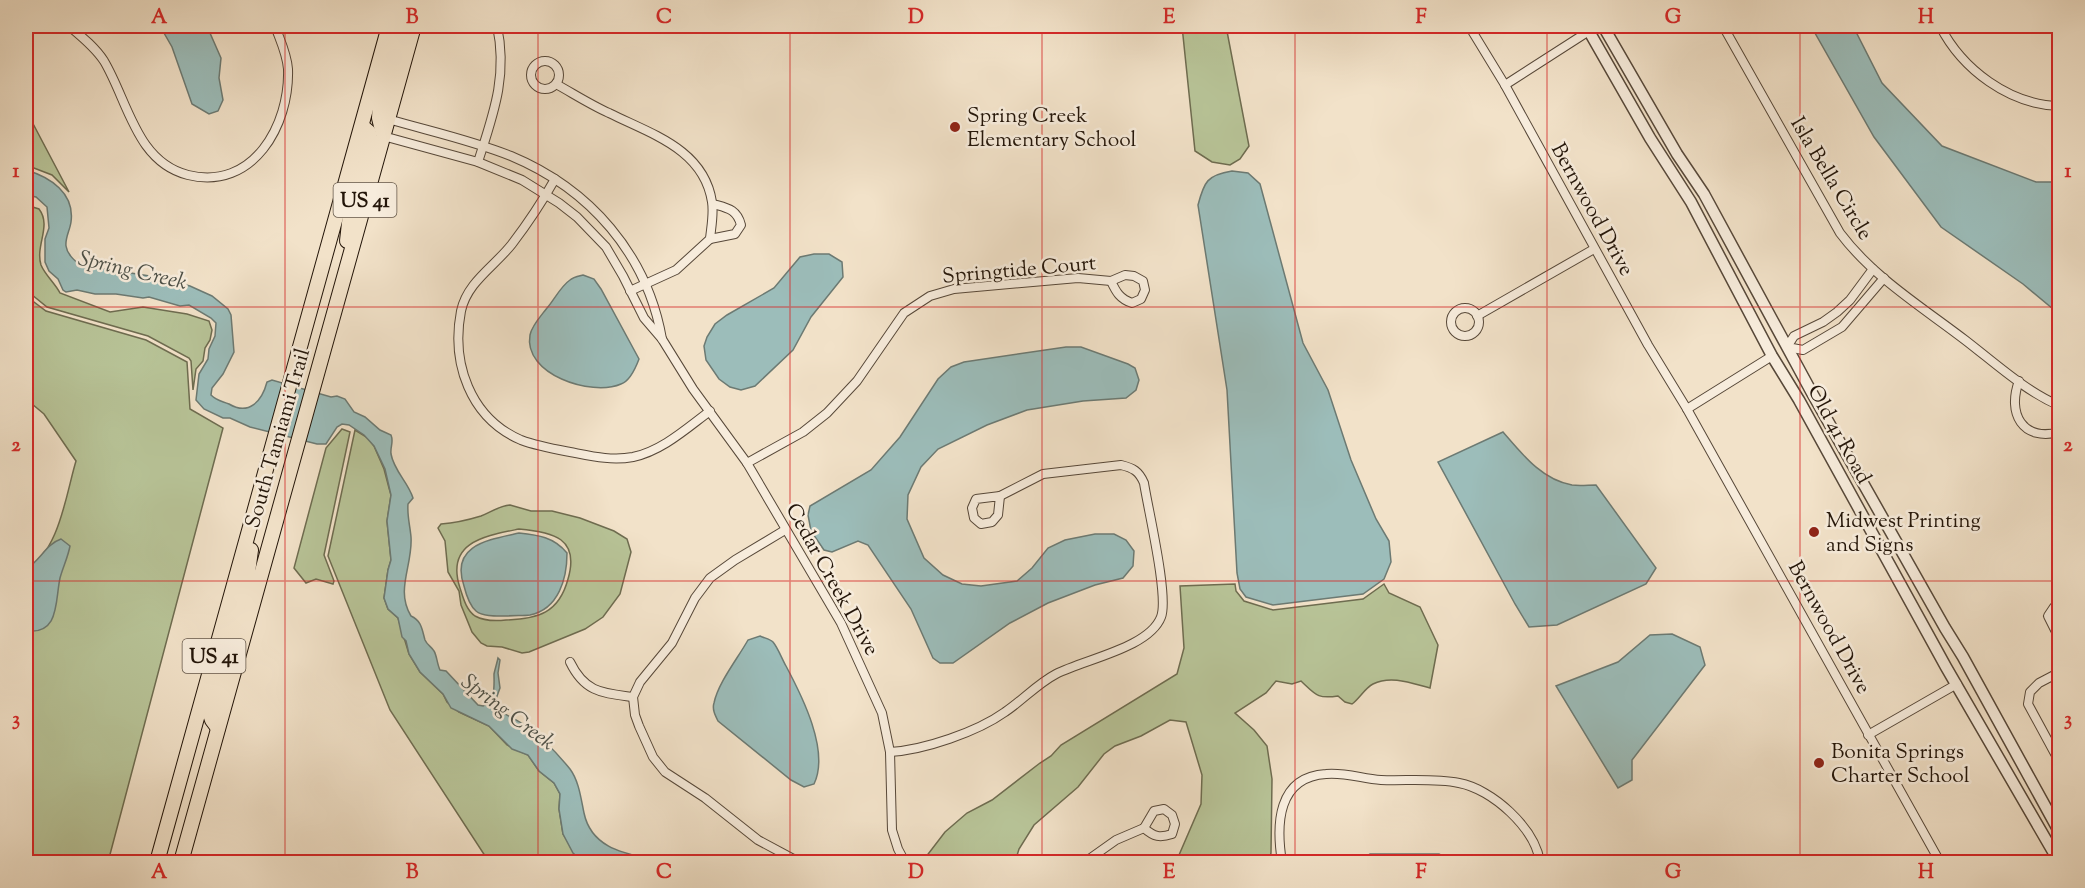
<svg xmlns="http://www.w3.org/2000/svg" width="2085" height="888" font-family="'Sorts Mill Goudy',serif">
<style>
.green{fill:#b8c498;stroke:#6e6c50;stroke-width:1.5;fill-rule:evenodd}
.water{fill:#9cbdba;stroke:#6c7a73;stroke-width:1.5}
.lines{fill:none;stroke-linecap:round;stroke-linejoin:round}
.minor-casing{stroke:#574839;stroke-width:10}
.tertiary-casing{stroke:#574839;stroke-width:13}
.primary-casing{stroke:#231509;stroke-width:16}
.minor{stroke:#f7ecdc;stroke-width:8}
.tertiary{stroke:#f7ecdc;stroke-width:10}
.primary{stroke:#f2e2c9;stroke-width:14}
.grid{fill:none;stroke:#d62828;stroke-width:1.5;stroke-opacity:0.55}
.poi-dot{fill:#8f2418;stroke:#f7ecdc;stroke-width:2}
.labels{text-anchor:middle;stroke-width:5;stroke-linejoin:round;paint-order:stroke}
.shield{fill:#f7ecdc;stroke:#635648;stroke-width:1.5}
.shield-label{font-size:20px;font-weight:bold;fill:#231509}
.poi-label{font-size:21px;fill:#231509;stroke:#f7ecdc;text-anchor:start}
.street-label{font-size:21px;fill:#231509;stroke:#f7ecdc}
.water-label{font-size:22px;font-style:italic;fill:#4d5047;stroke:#f7ecdc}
.neatline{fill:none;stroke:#d62828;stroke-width:2}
.grid-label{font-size:20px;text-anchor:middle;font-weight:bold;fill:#d62828}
</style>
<rect width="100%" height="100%" fill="#f2e2c9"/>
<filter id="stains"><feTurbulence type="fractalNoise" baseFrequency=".00333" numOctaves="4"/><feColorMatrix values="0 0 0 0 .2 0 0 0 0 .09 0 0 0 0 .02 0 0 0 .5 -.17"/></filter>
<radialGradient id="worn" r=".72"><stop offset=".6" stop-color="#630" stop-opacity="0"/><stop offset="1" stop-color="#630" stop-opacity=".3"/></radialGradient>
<g class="green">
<polygon points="1182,26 1226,26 1249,146 1240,159 1230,165 1212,162 1195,151"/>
<polygon points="26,116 30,118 69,192 52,175 26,165"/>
<path d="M26,205L39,209C52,226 35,245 41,265C45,275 55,283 60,293L110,312L143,307L187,314L209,321L212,330L210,340L205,348L203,361L196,369L193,390L191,361L189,358L148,336L47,307L26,290Z"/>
<path d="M26,296L46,311L146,340L187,362L190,409L223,428L108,862H26V569C59,553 66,494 76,461L44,414L26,399Z"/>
<polygon points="342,429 350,432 324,555 334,581 333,584 316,579 306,583 294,568 326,448"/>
<polygon points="355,430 368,438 374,446 384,469 389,488 391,495 387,521 391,560 388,570 384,598 388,609 398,618 409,654 420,672 443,694 447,702 459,712 489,726 507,745 528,755 539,771 554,783 560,794 559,809 563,834 579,859 583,862 489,862 390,710 328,556"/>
<path d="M510,505L531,511H552L580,518L614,531L627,539L631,552L620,594L603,617L585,629L529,652L522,653L502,647L487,646L481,643L472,632L461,605L459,591L448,572L445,541L438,528L441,524C455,523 468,520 481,516C491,512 499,506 510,505ZM519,529C553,532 580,538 568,579C559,613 538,619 506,620C497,621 484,621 475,616C466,610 463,597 460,588C445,542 485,536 519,529Z"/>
<path d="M1235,584L1236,591L1244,601L1273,610L1363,599L1384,584L1389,593L1420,607L1438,645L1430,688C1411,683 1391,675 1373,684C1365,688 1359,699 1352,704L1345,702L1338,696C1317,699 1316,695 1301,681L1292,684L1276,681L1266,693L1235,713L1254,730L1267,746L1272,779L1271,853L1269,862H1176L1201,804L1202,775L1186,722L1170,720L1141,736L1115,746L1104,754L1078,787L1034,825L1019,849L1015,862H922L945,832L967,813L992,800L1040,763L1051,756L1061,745L1177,674L1184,648L1180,586Z"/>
</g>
<g class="water">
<polygon points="160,26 214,26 210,33 221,58 219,78 223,100 218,111 209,114 192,104 172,47"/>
<polygon points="1811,26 1853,26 1882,83 1942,146 2036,182 2059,182 2059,314 2023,284 1941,227 1874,137"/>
<path d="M26,170C50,177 75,193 71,222C70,230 65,238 66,246C67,254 74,260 80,265L156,277L190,286L212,296L228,309L231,315L234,352L223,374L212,388L211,395C217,401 222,401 229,404C249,416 262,401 267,382L272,380L331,397L337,396L345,399L354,412L365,417L380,430L391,435C394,442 390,447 391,454C394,471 408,482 413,498L408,504C407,516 410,525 411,537C413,565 395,590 411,616C422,621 422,630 425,640C427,645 432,647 434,651C437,656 437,664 440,670L446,671L478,705L483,706C496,700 494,686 494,674C495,669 497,663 498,658L500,660L498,673L500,688L496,699L495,707C504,715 514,718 523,724C541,736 557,753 570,769C579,781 581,799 584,813C592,851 630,854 661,862H583L573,853L563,834L559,809L560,794L554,783L539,771L528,755L512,749L489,726L451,708L443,694L420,672L409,654L406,641L402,637L398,618L388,609L384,598L388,570L391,560L387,521L391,495L385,469L374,446L364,435L349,425L342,424L337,427L326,444H317L250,427L230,418H223L204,409L196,400L199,374L208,359L209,349L215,336L216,323L211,318L189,305L180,306L149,297L143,298L116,294H95L77,290L66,292L63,290L58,279L49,271L45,262V239L49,228L47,207L36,197L26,195Z"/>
<path d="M1232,171L1248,173L1260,184L1303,343L1328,390L1351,460L1376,519L1389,541L1391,562L1384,579L1363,594L1273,605L1246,597L1240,589L1237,573L1227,390L1198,205C1204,182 1207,175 1232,171Z"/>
<polygon points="814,254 829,254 842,262 843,277 811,317 793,350 755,386 741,390 730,387 719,379 706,360 704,346 707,337 715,324 727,315 774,288 800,257"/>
<path d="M583,275L594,279L601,289L639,359C636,367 630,381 621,384C591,397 523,374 530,335C532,325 541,316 547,308C554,300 561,286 570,280C573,277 579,276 583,275Z"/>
<polygon points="1066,347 1081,347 1128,364 1135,368 1139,380 1136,390 1126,398 1083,401 1027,410 987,425 938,449 921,467 908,495 907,519 924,558 943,575 962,584 981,586 1017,581 1032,568 1048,548 1065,540 1095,534 1114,534 1126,540 1134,551 1133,566 1123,578 1095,585 1048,603 1010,623 953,663 940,663 933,658 911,609 868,545 858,541 832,552 824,550 811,531 808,515 810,506 871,470 900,437 938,379 951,367 964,362"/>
<path d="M1503,432C1522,454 1542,480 1572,485C1580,486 1588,485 1596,485L1656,568L1646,584L1557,625L1529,627L1515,604L1438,462Z"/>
<path d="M519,533C538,535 554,537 567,553C567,578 559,609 530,615C523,616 514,615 507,616C498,616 483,617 476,611C469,605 466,594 464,586C450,545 488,540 519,533Z"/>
<path d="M61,539L70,546C68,557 63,567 60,578C55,601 60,635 26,631V569C40,561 46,544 61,539Z"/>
<polygon points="1672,634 1700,647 1705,665 1632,760 1632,780 1618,788 1556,686 1618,662 1650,635"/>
<path d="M760,636C764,638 770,639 773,642C778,648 782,659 786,666C802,696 830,751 814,784L804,787L791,780L718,721C715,715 712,709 714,703C718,683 738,658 748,640Z"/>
<polygon points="1370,854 1439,854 1456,862 1358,862"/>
</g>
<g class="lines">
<defs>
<g id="minor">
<path d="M69,26C81,36 95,47 104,61C128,101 136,162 188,175C253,191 290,125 288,69C287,54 280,40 275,26"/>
<polyline points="1469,26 1505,85 1648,345 1687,409 1940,862"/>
<path d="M1723,26L1840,233C1873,277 1922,307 1965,340C1995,363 2025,391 2060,406"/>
<path d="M1940,26C1962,69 2009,105 2060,106"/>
<circle cx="545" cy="75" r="14"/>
<path d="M556,84C574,94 591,105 609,113C651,134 704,149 712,202C714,214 711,228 710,239L676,270L630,291"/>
<polyline points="1505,85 1589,31"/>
<path d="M388,119C429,131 471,140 511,156C590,189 647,254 662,339"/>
<polyline points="383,136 478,162 522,180 559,203 577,217 606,247 623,276 644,318 662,339 693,389 747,463 841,623 882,713 890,752 892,830 898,849 905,862"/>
<path d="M478,162C493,115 508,76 497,26"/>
<path d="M555,179C542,202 528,223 512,244C495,266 467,282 461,311C451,363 470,418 521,440C537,446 554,449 570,452C591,456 611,461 633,457C662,451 687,428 710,411"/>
<path d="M710,239L735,234L741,225C737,209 727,208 713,204"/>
<polyline points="1873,269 1850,300 1837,312 1823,322 1794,336 1787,347 1803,350 1842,327 1884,278"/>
<path d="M1125,275L1134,276L1143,281L1145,290L1141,299L1132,303C1120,299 1116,292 1111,281Z"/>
<circle cx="1465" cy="322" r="14"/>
<polyline points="1477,316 1594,249"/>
<path d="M2019,381C2007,413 2022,442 2060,432"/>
<polyline points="1687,409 1772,356"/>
<polyline points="747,463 803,432 827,413 857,381 904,313 930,296 954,289 1078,278 1111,281"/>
<polygon points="1000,496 998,515 992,522 981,524 974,518 972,508 976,499"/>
<polyline points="785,530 735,560 710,578 695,598 672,643 640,682 633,697 635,715 639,726 653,757 665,772 705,798 758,840 799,862"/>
<polyline points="2060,605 2054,607 2048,616 2060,640"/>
<path d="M570,662C585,693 603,693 633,697"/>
<polyline points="2060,672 2039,683 2030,692 2028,704 2060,763"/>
<polyline points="1868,735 1957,684"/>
<path d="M890,752C924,750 977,732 1005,712C1023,700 1037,684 1056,674C1085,659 1149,648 1161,617C1169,597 1148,509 1144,483C1139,471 1133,468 1121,465L1043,474L1000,496"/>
<path d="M1164,809L1172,815L1175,824L1172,834C1160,838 1154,837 1144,828L1154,811Z"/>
<polyline points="1085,862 1116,840 1144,828"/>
<path d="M1282,862C1276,825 1277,777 1326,774C1345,772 1363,779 1381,780C1406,781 1434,778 1459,783C1492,789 1535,828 1540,862"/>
</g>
<g id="tertiary">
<polyline points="1586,26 1650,138 1691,202 1772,356 1799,400 1946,667 2059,862"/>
<polyline points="1603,26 1677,154 1704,194 1812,393 1945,628 1963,657 2060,833"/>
</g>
<g id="primary">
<polyline points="383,134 379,118 380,102 402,26"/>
<polyline points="347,241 350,214 369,140 369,132 362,126"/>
<polyline points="218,728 212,720 210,714 247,580 251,550"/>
<polyline points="157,862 389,26"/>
<polyline points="181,862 414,26"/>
</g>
</defs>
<use href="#minor" class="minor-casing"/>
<use href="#tertiary" class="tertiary-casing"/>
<use href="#primary" class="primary-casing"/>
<use href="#minor" class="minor"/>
<use href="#tertiary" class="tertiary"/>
<use href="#primary" class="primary"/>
</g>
<path class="grid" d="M285,26V862M538,26V862M790,26V862M1042,26V862M1295,26V862M1547,26V862M1800,26V862M26,307H2060M26,581H2060"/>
<g class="poi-dot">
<circle cx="955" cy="127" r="6"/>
<circle cx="1814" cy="532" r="6"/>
<circle cx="1819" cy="763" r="6"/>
</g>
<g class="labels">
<g class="shield">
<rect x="333.5" y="183" width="63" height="34" rx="4.5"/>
<rect x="182.5" y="639" width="63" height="34" rx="4.5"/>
</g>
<g class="shield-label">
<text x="365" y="207">US 41</text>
<text x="214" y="663">US 41</text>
</g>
<g class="poi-label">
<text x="967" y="122">Spring Creek<tspan x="967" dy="24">Elementary School</tspan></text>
<text x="1826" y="527">Midwest Printing<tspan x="1826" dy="24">and Signs</tspan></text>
<text x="1831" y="758">Bonita Springs<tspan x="1831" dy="24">Charter School</tspan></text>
</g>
<g class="street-label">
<text transform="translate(1832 178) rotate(59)" y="7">Isla Bella Circle</text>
<text transform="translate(1593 209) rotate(61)" y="7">Bernwood Drive</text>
<text transform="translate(1019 269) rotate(-5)" y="7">Springtide Court</text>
<text transform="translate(1840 434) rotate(61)" y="7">Old 41 Road</text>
<text transform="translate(277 438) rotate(-74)" y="7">South Tamiami Trail</text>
<text transform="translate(833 579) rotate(61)" y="7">Cedar Creek Drive</text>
<text transform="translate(1830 627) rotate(61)" y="7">Bernwood Drive</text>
</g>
<g class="water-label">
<text transform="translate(133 269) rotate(13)" y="8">Spring Creek</text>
<text transform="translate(509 711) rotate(37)" y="8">Spring Creek</text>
</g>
</g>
<rect width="2085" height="888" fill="none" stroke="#f2e2c9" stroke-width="66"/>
<rect x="33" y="33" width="2019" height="822" class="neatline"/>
<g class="grid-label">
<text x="159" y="23">A</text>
<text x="412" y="23">B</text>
<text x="664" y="23">C</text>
<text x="916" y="23">D</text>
<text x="1169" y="23">E</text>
<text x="1421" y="23">F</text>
<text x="1673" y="23">G</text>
<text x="1926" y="23">H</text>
<text x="16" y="177">1</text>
<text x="2068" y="177">1</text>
<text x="16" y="451">2</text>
<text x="2068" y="451">2</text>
<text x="16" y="725">3</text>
<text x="2068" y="725">3</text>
<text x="159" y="878">A</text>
<text x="412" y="878">B</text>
<text x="664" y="878">C</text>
<text x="916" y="878">D</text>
<text x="1169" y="878">E</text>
<text x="1421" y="878">F</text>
<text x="1673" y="878">G</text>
<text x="1926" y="878">H</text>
</g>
<rect width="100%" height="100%" filter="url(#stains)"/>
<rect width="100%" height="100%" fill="url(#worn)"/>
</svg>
